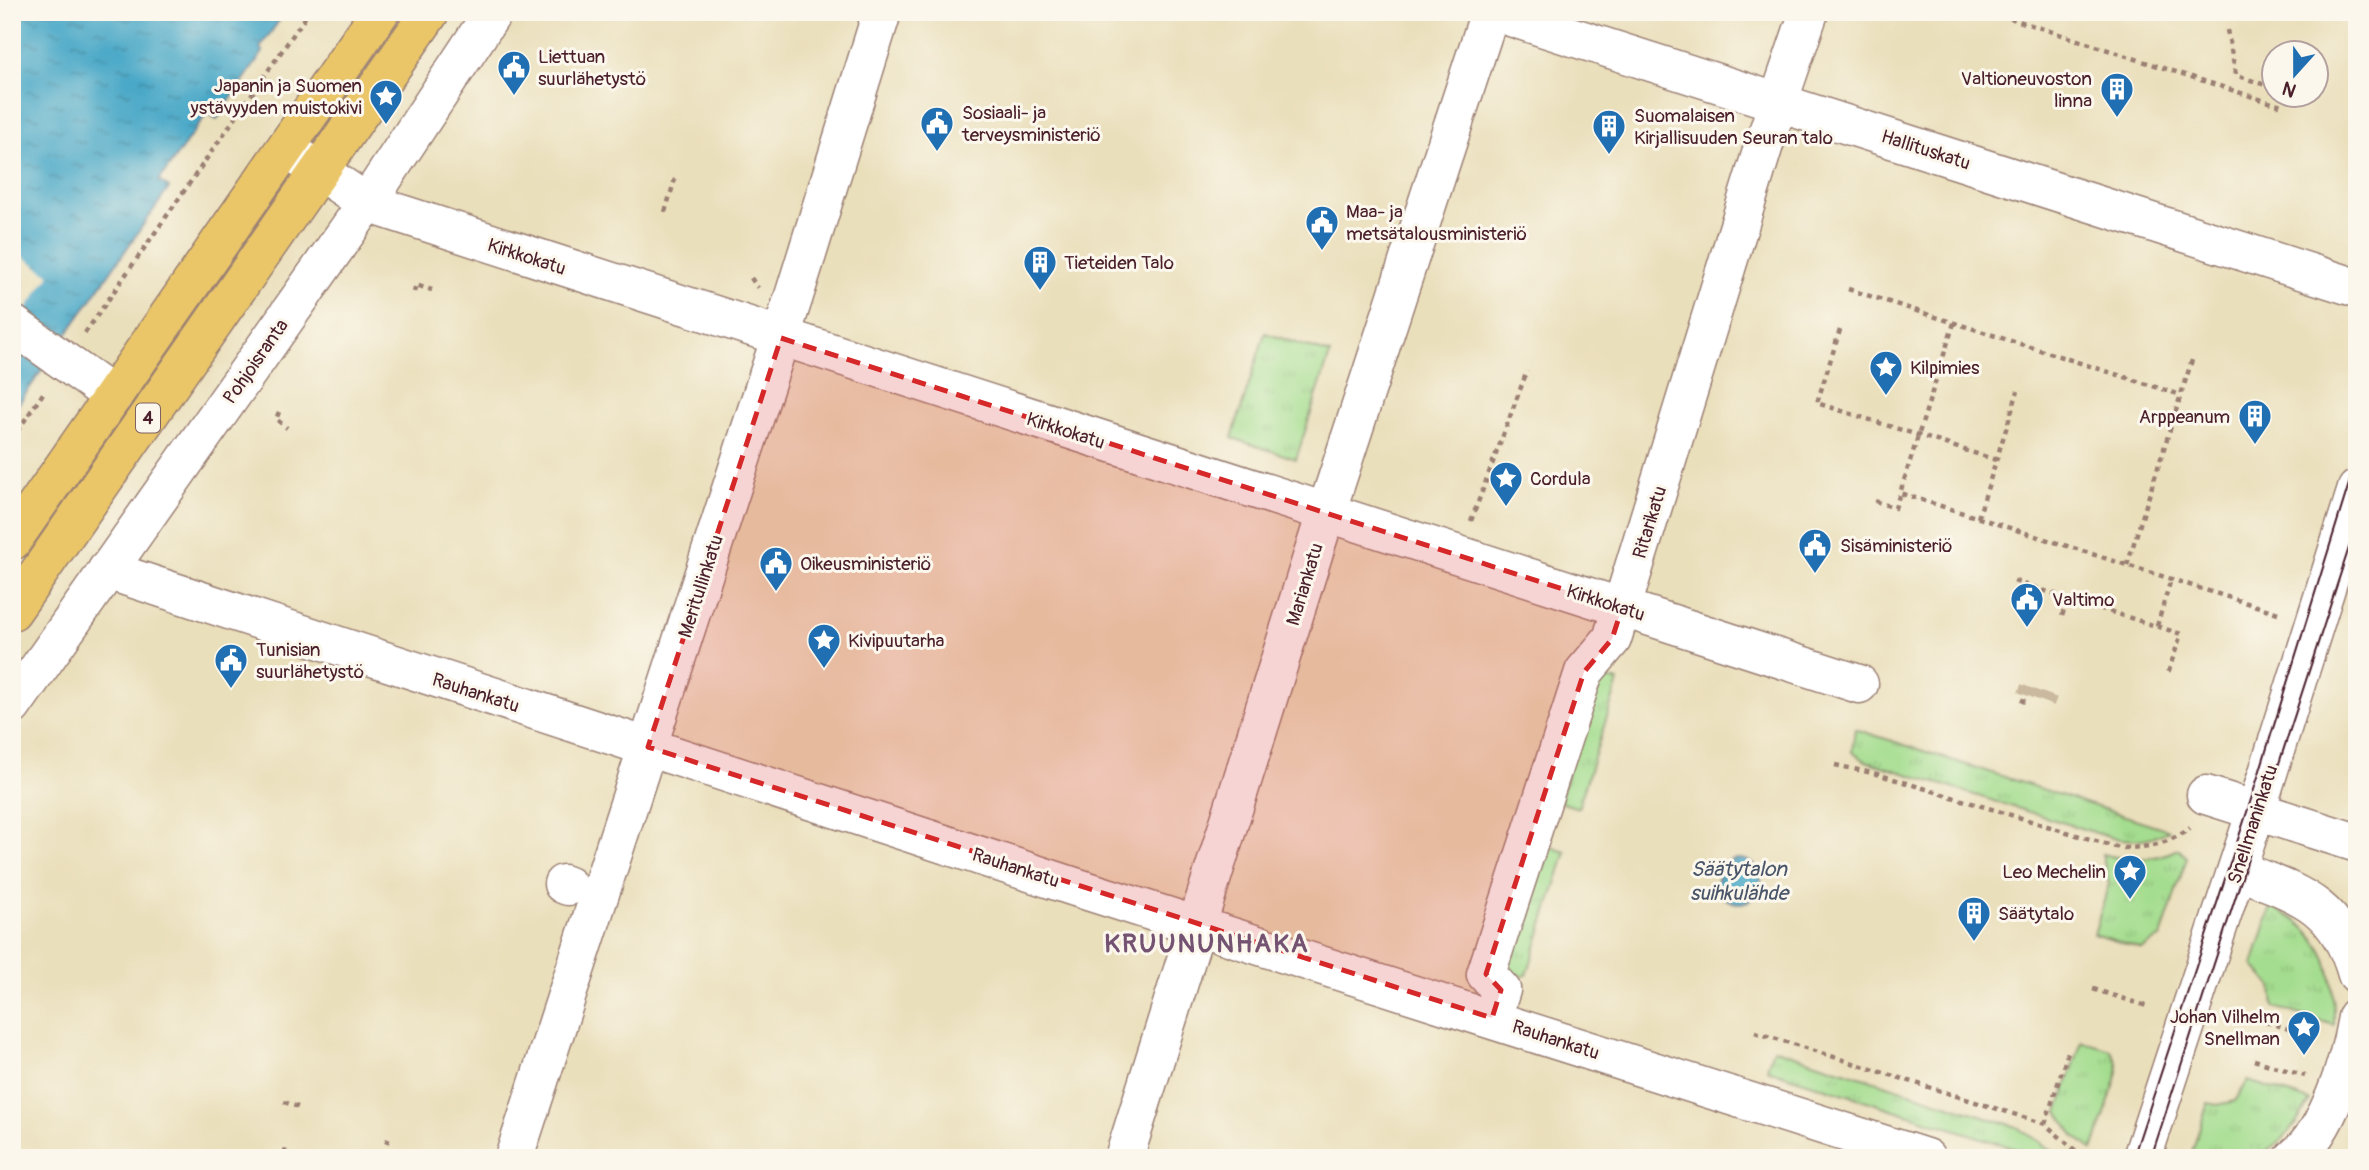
<svg xmlns="http://www.w3.org/2000/svg" width="2369" height="1170" font-family="Pangolin,sans-serif">
<style>
.grass{fill:url(#grass-tufts);stroke:#777e5d;stroke-width:2}
.water{fill:url(#water-ripples);stroke:#496479;stroke-width:2}
.pier{fill:#eadfbb}
.lines{fill:none;stroke-linecap:round;stroke-linejoin:round}
.minor-tunnel{stroke:#cab99e;stroke-width:38;stroke-dasharray:38 19;stroke-linecap:butt}
.minor-casing{stroke:#9a7f73;stroke-width:41}
.major-casing{stroke:#9a7f73;stroke-width:41}
.path{stroke:#9a7f73;stroke-width:4.5;stroke-dasharray:5 5;stroke-linecap:butt}
.minor{stroke:#fff;stroke-width:38}
.major{stroke:#eac669;stroke-width:38}
.tram{stroke:#4a1f2b;stroke-width:2}
.marked{fill:#d62828;fill-opacity:0.2;stroke:#d62828;stroke-width:5;stroke-dasharray:14 9;stroke-linejoin:round}
.labels{text-anchor:middle;stroke-width:6;stroke-linejoin:round;paint-order:stroke}
.shield{fill:#fbf7ec;stroke:#7f6065;stroke-width:2}
.shield-label{font-size:18px;font-weight:bold;fill:#4a1f2b}
.poi-label{font-size:19px;fill:#4a1f2b;stroke:#fbf7ec;text-anchor:start}
.street-label{font-size:19px;fill:#4a1f2b;stroke:#fbf7ec}
.water-label{font-size:21px;font-style:italic;fill:#495669;stroke:#fbf7ec}
.district-label{font-size:26px;font-weight:bold;letter-spacing:2px;fill:#745271;stroke:#fbf7ec}
</style>
<defs>
<pattern id="grass-tufts" width="24" height="20" patternUnits="userSpaceOnUse" patternTransform="scale(1.75)"><rect width="24" height="20" fill="#a4dd8f"/><path d="M3 7l-1-3M5 7V3M7 7l1-3M15 17l-1-3M17 17v-4M19 17l1-3" fill="none" stroke="#8fbd7c"/></pattern>
<pattern id="water-ripples" width="26" height="14" patternUnits="userSpaceOnUse" patternTransform="scale(1.75)"><rect width="26" height="14" fill="#48a8c7"/><path d="M2 4q2-2 4 0t4 0M15 11q2-2 4 0t4 0" fill="none" stroke="#3e88a2"/></pattern>
</defs>
<rect width="100%" height="100%" fill="#fbf7ec"/>
<filter id="ink" filterUnits="userSpaceOnUse"><feTurbulence type="fractalNoise" baseFrequency=".0143" numOctaves="2"/><feDisplacementMap in="SourceGraphic" scale="14" xChannelSelector="R" yChannelSelector="G"/><feConvolveMatrix kernelMatrix="1 2 1 2 8 2 1 2 1" color-interpolation-filters="sRGB"/></filter>
<filter id="wash" filterUnits="userSpaceOnUse"><feTurbulence type="fractalNoise" baseFrequency=".00686" numOctaves="4" result="noise"/><feDisplacementMap in="SourceGraphic" scale="28" xChannelSelector="R" yChannelSelector="G"/><feGaussianBlur stdDeviation="1.57" result="paint"/><feColorMatrix in="noise" values="0 0 0 0 0 0 0 0 0 0 0 0 0 0 0 0 0 1.4 0 .05"/><feComposite in="paint" operator="in"/></filter>
<g filter="url(#wash)">
<rect width="100%" height="100%" fill="#eadfbb"/>
<g class="grass">
<polygon points="1265,333 1330,354 1296,459 1232,438"/>
<polygon points="1593,674 1618,682 1578,808 1560,802"/>
<path d="M1855,729L2169,830C2152,841 2131,841 2112,838L1866,761L1852,752Z"/>
<polygon points="1534,841 1566,852 1527,975 1510,979 1494,975"/>
<path d="M2178,849L2187,857L2161,937L2142,949L2094,934L2109,884L2102,854C2128,861 2153,862 2178,849Z"/>
<path d="M2271,907C2326,930 2335,970 2334,1025L2274,1007L2272,986L2253,965Z"/>
<polygon points="2082,1041 2111,1050 2117,1063 2118,1073 2093,1151 2074,1135 2058,1112"/>
<polygon points="1773,1048 2017,1127 2064,1158 2044,1158 1767,1069"/>
<path d="M2248,1081L2310,1101C2274,1163 2256,1158 2190,1158L2208,1103L2217,1105L2235,1101Z"/>
</g>
<g class="water">
<polygon points="12,12 285,12 260,48 263,52 217,119 207,113 159,181 169,188 12,413"/>
<circle cx="1739" cy="881" r="22"/>
</g>
<polygon class="pier" points="12,249 50,275 12,330"/>
</g>
<g filter="url(#ink)">
<g class="lines">
<polyline class="minor-tunnel" points="2036,699 2039,691"/>
<defs>
<g id="minor">
<polyline points="1495,12 2357,288"/>
<polyline points="291,152 367,203 1859,684"/>
<polyline points="12,324 113,396"/>
<polyline points="107,570 1072,886 1926,1158"/>
<polyline points="12,706 367,203 493,12"/>
<polyline points="2206,795 2357,843"/>
<path d="M2237,870C2299,894 2337,903 2357,974"/>
<polyline points="563,884 568,886"/>
<polyline points="1492,1018 1501,990 1486,974 1584,672 1612,639 1766,138 1809,12"/>
<polyline points="514,1158 794,296 882,12"/>
<polyline points="1124,1158 1326,513 1490,12"/>
<polyline points="2142,1158 2256,811 2357,489"/>
<path d="M2294,1158C2329,1131 2350,1059 2357,1017"/>
</g>
<g id="major">
<polyline points="12,541 380,12"/>
<polyline points="12,611 430,12"/>
</g>
</defs>
<use href="#minor" class="minor-casing"/>
<use href="#major" class="major-casing"/>
<g class="path">
<polyline points="1991,12 2278,105 2281,94"/>
<polyline points="2227,30 2236,75 2274,88"/>
<polyline points="665,212 675,179"/>
<polyline points="751,278 758,288"/>
<polyline points="1848,289 2181,395"/>
<polyline points="414,292 416,285 432,290"/>
<polyline points="1954,323 1900,493 2278,613"/>
<polyline points="1840,330 1817,403 1996,460"/>
<polyline points="85,333 309,12"/>
<polyline points="279,412 276,419 287,428"/>
<polyline points="12,439 44,392"/>
<polyline points="1875,501 1895,508 1900,493"/>
<polyline points="1978,518 2018,391"/>
<polyline points="1471,521 1527,371"/>
<polyline points="2127,565 2192,360"/>
<polyline points="2014,581 2181,634 2168,673"/>
<polyline points="2062,616 2068,598"/>
<polyline points="2157,626 2171,579"/>
<polyline points="2022,703 2025,696"/>
<path d="M1835,765L1877,774L2119,848C2146,848 2168,845 2190,828"/>
<polyline points="2093,989 2150,1007"/>
<polyline points="2266,1022 2315,1037"/>
<polyline points="1755,1032 2045,1124 2084,1158"/>
<polyline points="2254,1060 2305,1076"/>
<polyline points="284,1102 298,1107"/>
<polyline points="2045,1124 2068,1052"/>
<polyline points="385,1140 393,1143"/>
<polyline points="284,1154 286,1148"/>
</g>
<use href="#minor" class="minor"/>
<use href="#major" class="major"/>
<g class="tram">
<polyline points="2133,1158 2248,809 2357,458"/>
<polyline points="2151,1158 2357,523"/>
</g>
</g>
</g>
<path class="marked" d="M781,338L1622,608L1612,639L1584,672L1486,974L1501,990L1492,1018L648,747Z"/>
<defs>
<symbol id="civic-pin" viewBox="-11 -11 22 30"><path d="M0 17L-7.5 6A9.5 9.5 0 1 1 7.5 6Z" fill="#1f6fb2" stroke="#fbf7ec"/><path d="M-.6-6.5H3V-4.5H.6V-3L4-1V1h2V6H-6V1h2V-1L-.6-3ZM-1.2 2.5V6h2.4V2.5Z" fill="#fff"/></symbol>
<symbol id="building-pin" viewBox="-11 -11 22 30"><path d="M0 17L-7.5 6A9.5 9.5 0 1 1 7.5 6Z" fill="#1f6fb2" stroke="#fbf7ec"/><path d="M-4-6H4V6H1V3H-1V6H-4ZM-2.5-4.3h1.7v1.8h-1.7ZM.8-4.3h1.7v1.8H.8ZM-2.5-1h1.7V.8h-1.7ZM.8-1h1.7V.8H.8Z" fill="#fff"/></symbol>
<symbol id="sight-pin" viewBox="-11 -11 22 30"><path d="M0 17L-7.5 6A9.5 9.5 0 1 1 7.5 6Z" fill="#1f6fb2" stroke="#fbf7ec"/><path d="M0-6L1.8-2.2L6-1.7L2.9 1.2L3.7 5.4L0 3.3L-3.7 5.4L-2.9 1.2L-6-1.7L-1.8-2.2Z" fill="#fff"/></symbol>
</defs>
<g fill-rule="evenodd">
<use href="#civic-pin" x="495" y="48" width="38" height="52"/>
<use href="#building-pin" x="2098" y="70" width="38" height="52"/>
<use href="#sight-pin" x="367" y="77" width="38" height="52"/>
<use href="#civic-pin" x="918" y="104" width="38" height="52"/>
<use href="#building-pin" x="1590" y="107" width="38" height="52"/>
<use href="#civic-pin" x="1303" y="203" width="38" height="52"/>
<use href="#building-pin" x="1021" y="243" width="38" height="52"/>
<use href="#sight-pin" x="1867" y="348" width="38" height="52"/>
<use href="#building-pin" x="2236" y="397" width="38" height="52"/>
<use href="#sight-pin" x="1487" y="459" width="38" height="52"/>
<use href="#civic-pin" x="1796" y="526" width="38" height="52"/>
<use href="#civic-pin" x="757" y="544" width="38" height="52"/>
<use href="#civic-pin" x="2008" y="580" width="38" height="52"/>
<use href="#sight-pin" x="805" y="621" width="38" height="52"/>
<use href="#civic-pin" x="212" y="641" width="38" height="52"/>
<use href="#sight-pin" x="2111" y="852" width="38" height="52"/>
<use href="#building-pin" x="1955" y="894" width="38" height="52"/>
<use href="#sight-pin" x="2285" y="1008" width="38" height="52"/>
</g>
<g class="labels">
<rect class="shield" x="136" y="403.5" width="24" height="29" rx="5"/>
<g class="shield-label">
<text x="148" y="424">4</text>
</g>
<g class="poi-label">
<text x="538" y="63">Liettuan<tspan x="538" dy="22">suurlähetystö</tspan></text>
<text x="2092" y="85" text-anchor="end">Valtioneuvoston<tspan x="2092" dy="22">linna</tspan></text>
<text x="362" y="92" text-anchor="end">Japanin ja Suomen<tspan x="362" dy="22">ystävyyden muistokivi</tspan></text>
<text x="962" y="119">Sosiaali- ja<tspan x="962" dy="22">terveysministeriö</tspan></text>
<text x="1634" y="122">Suomalaisen<tspan x="1634" dy="22">Kirjallisuuden Seuran talo</tspan></text>
<text x="1346" y="218">Maa- ja<tspan x="1346" dy="22">metsätalousministeriö</tspan></text>
<text x="1064" y="269">Tieteiden Talo</text>
<text x="1910" y="374">Kilpimies</text>
<text x="2230" y="423" text-anchor="end">Arppeanum</text>
<text x="1530" y="485">Cordula</text>
<text x="1840" y="552">Sisäministeriö</text>
<text x="800" y="570">Oikeusministeriö</text>
<text x="2052" y="606">Valtimo</text>
<text x="848" y="647">Kivipuutarha</text>
<text x="256" y="656">Tunisian<tspan x="256" dy="22">suurlähetystö</tspan></text>
<text x="2106" y="878" text-anchor="end">Leo Mechelin</text>
<text x="1998" y="920">Säätytalo</text>
<text x="2280" y="1023" text-anchor="end">Johan Vilhelm<tspan x="2280" dy="22">Snellman</tspan></text>
</g>
<g class="street-label">
<text transform="translate(1926 149) rotate(18)" y="7">Hallituskatu</text>
<text transform="translate(527 256) rotate(18)" y="7">Kirkkokatu</text>
<text transform="translate(255 361) rotate(-55)" y="7">Pohjoisranta</text>
<text transform="translate(1066 430) rotate(18)" y="7">Kirkkokatu</text>
<text transform="translate(1649 522) rotate(-73)" y="7">Ritarikatu</text>
<text transform="translate(1304 584) rotate(-73)" y="7">Mariankatu</text>
<text transform="translate(700 586) rotate(-72)" y="7">Meritullinkatu</text>
<text transform="translate(1606 602) rotate(18)" y="7">Kirkkokatu</text>
<text transform="translate(476 692) rotate(18)" y="7">Rauhankatu</text>
<text transform="translate(2252 824) rotate(-72)" y="7">Snellmaninkatu</text>
<text transform="translate(1016 867) rotate(18)" y="7">Rauhankatu</text>
<text transform="translate(1556 1039) rotate(18)" y="7">Rauhankatu</text>
</g>
<g class="water-label">
<text x="1739" y="876">Säätytalon<tspan x="1739" dy="24">suihkulähde</tspan></text>
</g>
<g class="district-label">
<text x="1207" y="952">KRUUNUNHAKA</text>
</g>
</g>
<rect width="2369" height="1170" fill="none" stroke="#fbf7ec" stroke-width="42"/>
<g transform="translate(2295 74) rotate(201)"><circle r="33" fill="#fbf7ec" stroke="#b4a19f" stroke-width="2"/>
<path d="M0-5L12 26L0 18L-12 26Z" fill="#1f6fb2"/>
<text y="-10" font-size="19" font-weight="bold" text-anchor="middle" fill="#4a1f2b">N</text>
</g>
</svg>
